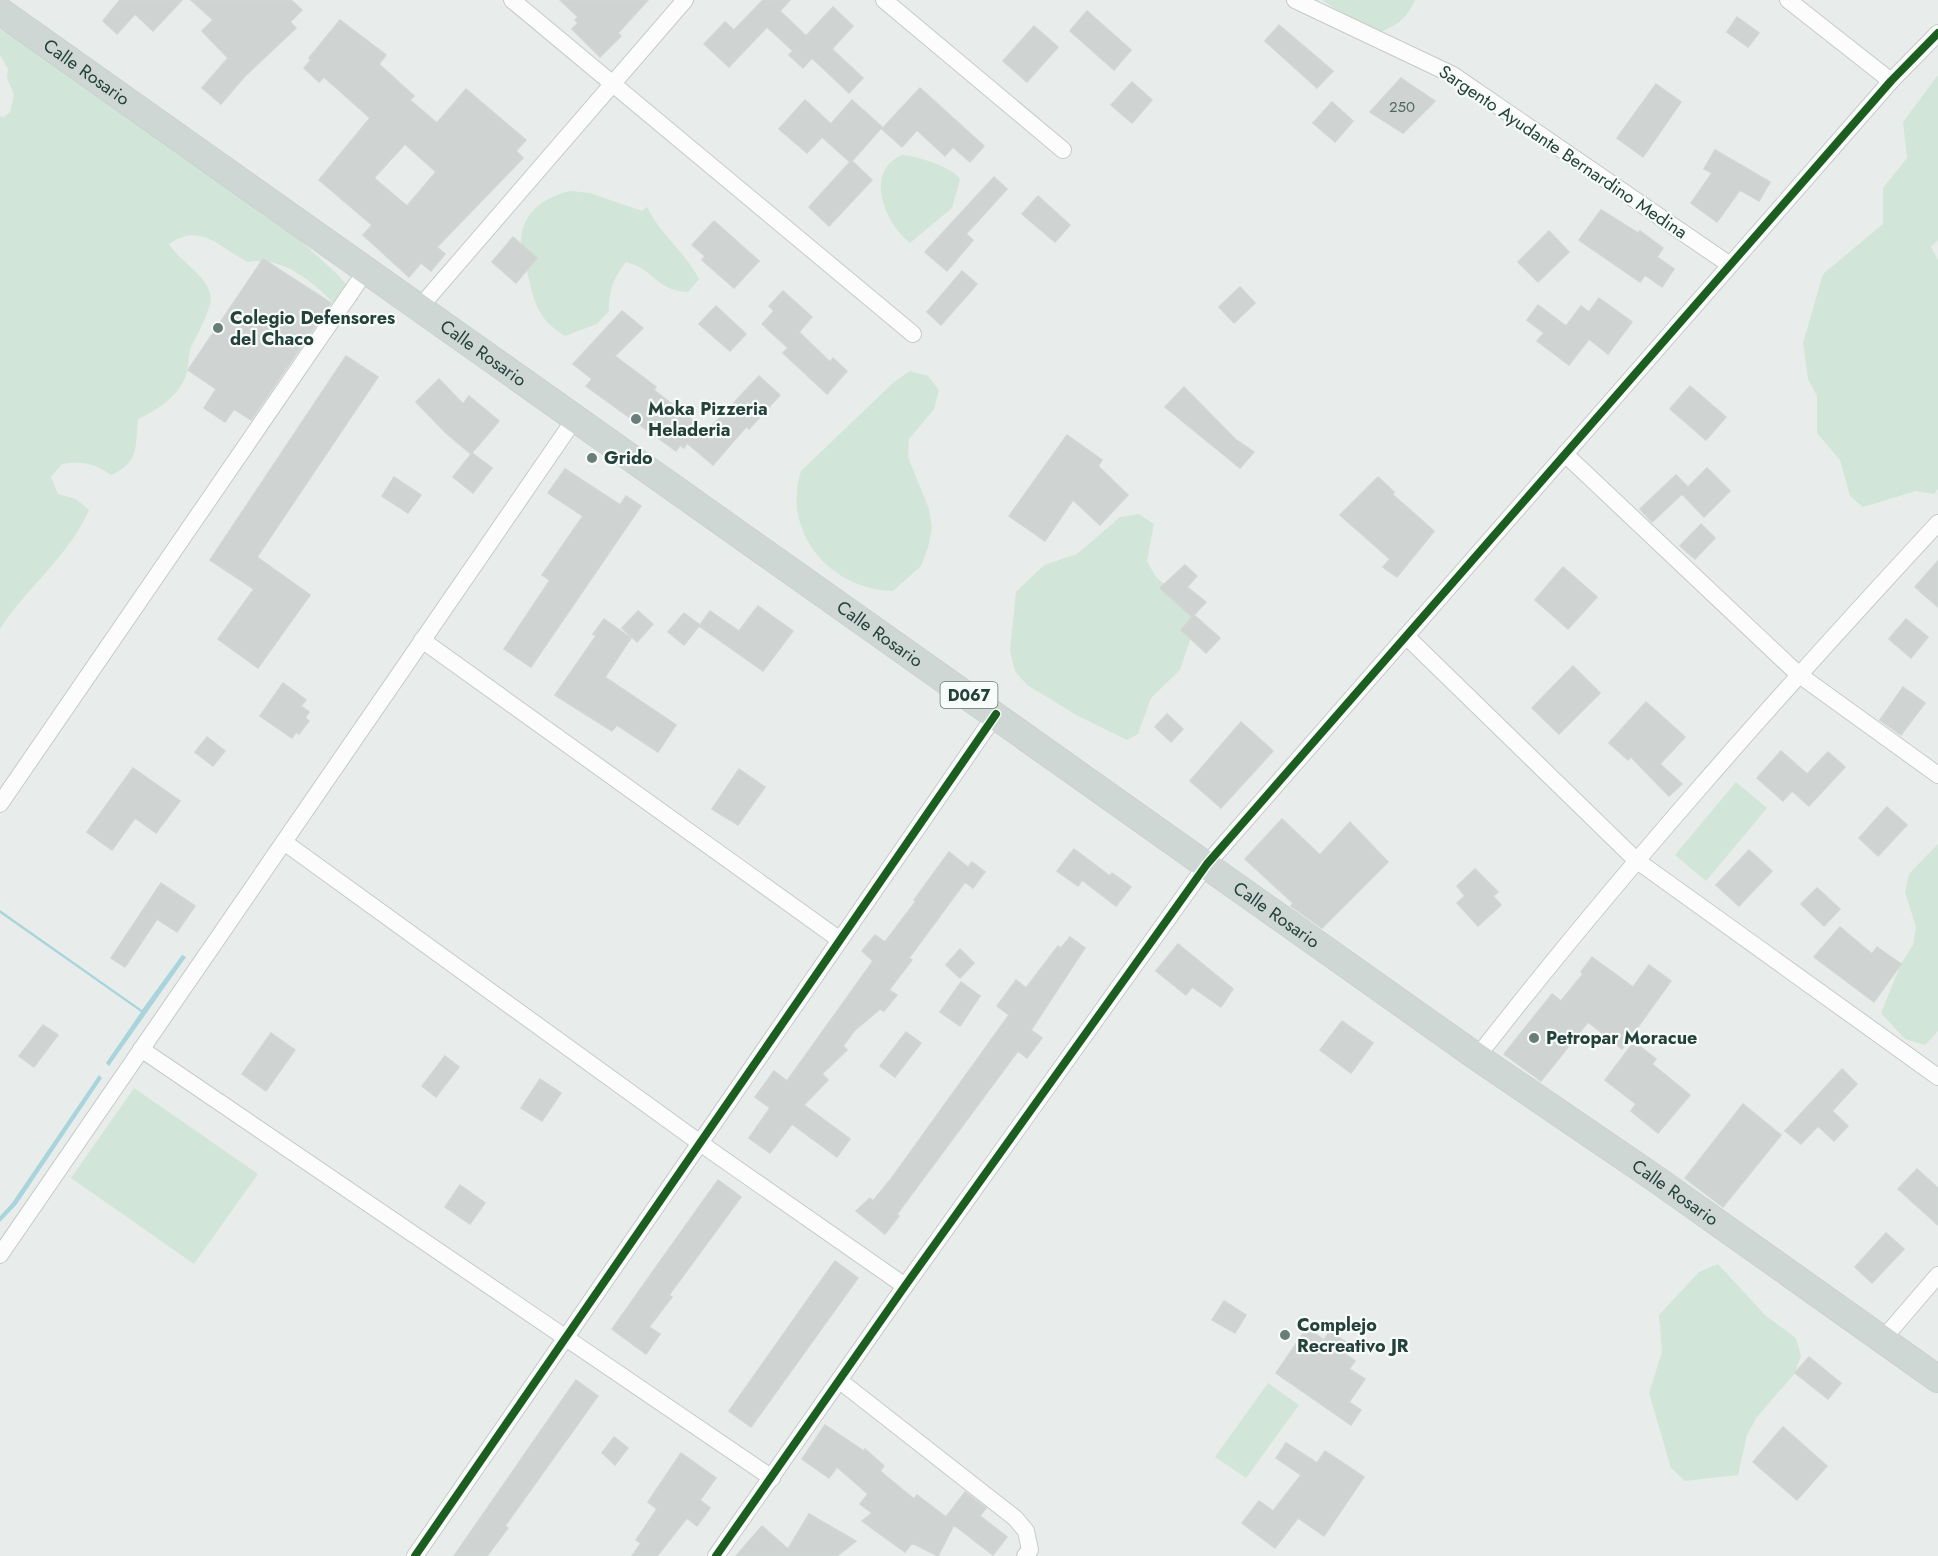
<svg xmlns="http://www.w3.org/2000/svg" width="1938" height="1556" font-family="Jost,sans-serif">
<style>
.green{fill:#d1e6d8}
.water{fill:#a9d4db}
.building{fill:#cfd4d2;stroke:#d1d6d4;stroke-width:1.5;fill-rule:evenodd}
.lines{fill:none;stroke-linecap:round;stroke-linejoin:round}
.minor-casing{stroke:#c5cac8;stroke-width:18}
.primary-casing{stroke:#c3ccc9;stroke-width:28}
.minor{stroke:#fcfcfc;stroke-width:16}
.primary{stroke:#cfd7d5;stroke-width:27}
.cycleway-casing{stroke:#f7fbf9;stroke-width:11}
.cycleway{stroke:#1b5e20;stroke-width:8}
.poi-dot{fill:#697e78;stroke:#f7fbf9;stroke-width:2}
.labels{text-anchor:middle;stroke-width:4.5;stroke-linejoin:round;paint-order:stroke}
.number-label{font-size:15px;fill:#506761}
.shield{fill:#f7fbf9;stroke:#637a73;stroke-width:1.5}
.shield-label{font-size:16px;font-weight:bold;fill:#24423a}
.street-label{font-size:18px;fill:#24423a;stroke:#f7fbf9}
.poi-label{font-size:18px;font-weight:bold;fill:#24423a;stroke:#f7fbf9;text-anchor:start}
</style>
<rect width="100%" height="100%" fill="#e8edeb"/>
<g class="green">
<path d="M1322,0H1415C1406,21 1394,27 1373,35Z"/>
<path d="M0,29L26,44L283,225L336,273L359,299L346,309C331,304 331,299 320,290C298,271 275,257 247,262C218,246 200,222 169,244C180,262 209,276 211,298C212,305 197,337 192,345C188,354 189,363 187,372C181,395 158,410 138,419C135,447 140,462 111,475C94,463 82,461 62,464L51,477L58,494L76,499L89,510C69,556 27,587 0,629V116L4,117L10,112L14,95L7,78L8,69L0,55Z"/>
<polygon points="1938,75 1938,240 1931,247 1938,260 1938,489 1934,494 1916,491 1863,507 1850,496 1840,460 1817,433 1817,396 1808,379 1803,343 1823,274 1883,224 1883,188 1907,158 1903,122"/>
<path d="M902,155C914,155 956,168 960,180L952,208L910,243C885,224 863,171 902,155Z"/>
<path d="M571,191L590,193L642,211L647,207C660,234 685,252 699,279L688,292C654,290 656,270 626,262C613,279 609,290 609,311L597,324L565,336C537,319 534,302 527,271C525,261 520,249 521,239C523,211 546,196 571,191Z"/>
<path d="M910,371L928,376L939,390L934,409L909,439L908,457L929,509L932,528L928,548L921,566L893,591C831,590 781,532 801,471L894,382Z"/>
<polygon points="1139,514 1154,524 1147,561 1156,577 1184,601 1192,617 1193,631 1180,670 1151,698 1138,734 1127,740 1078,716 1027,685 1015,671 1010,651 1016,592 1044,565 1077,554 1120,517"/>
<polygon points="1736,782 1767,808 1706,881 1675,855"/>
<polygon points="1938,844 1938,1031 1925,1045 1905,1039 1881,1013 1901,964 1913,945 1916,927 1905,892 1909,874"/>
<polygon points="134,1088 258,1174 194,1264 71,1178"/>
<polygon points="1718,1264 1766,1316 1796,1338 1801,1356 1795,1373 1757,1417 1747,1435 1738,1475 1685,1481 1671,1468 1649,1393 1662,1352 1659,1315 1699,1272"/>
<polygon points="1268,1383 1299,1405 1246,1478 1215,1457"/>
</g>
<g class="water">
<polygon points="0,910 142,1010 182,955 186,957 109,1066 106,1063 141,1012 0,913"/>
<polygon points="99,1075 102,1078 17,1204 0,1222 0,1216 12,1203"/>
</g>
<g class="building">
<polygon points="120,0 182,0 153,31 135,14 117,34 103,21"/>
<polygon points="191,0 291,0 302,10 290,22 296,28 245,76 221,104 202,88 228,58 202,31 213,20"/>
<polygon points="560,0 648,0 618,33 621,36 600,57 572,29 578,23 575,20 578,17"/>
<polygon points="763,0 790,0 780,11 806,36 833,7 853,26 832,49 863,78 849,93 812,58 803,68 789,55 793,51 767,27 729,67 704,44 725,22 734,30"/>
<polygon points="1087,11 1131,50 1114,70 1070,31"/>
<polygon points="1737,17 1759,33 1748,47 1727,32"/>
<path d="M340,20L386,55L379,64L414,96L410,100L437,123L466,89L526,140L516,151L523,158L437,247L445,254L431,271L421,263L409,277L363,235L372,225L319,180L370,118L324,77L319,82L304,68L311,60L309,58ZM405,144L436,172L407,206L374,178Z"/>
<polygon points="1279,25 1333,71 1317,88 1265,41"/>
<polygon points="1034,26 1058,47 1027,82 1003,61"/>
<polygon points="1401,78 1435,101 1403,133 1370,112"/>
<polygon points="1132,82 1152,100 1132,123 1111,105"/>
<polygon points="1656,84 1681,102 1643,157 1617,138"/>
<polygon points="920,88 984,146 970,162 953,147 945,156 917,130 902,147 882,129"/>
<polygon points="805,100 831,124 852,100 882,127 852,161 872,180 829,226 809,207 850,162 822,137 807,153 779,129"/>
<polygon points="1332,102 1353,121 1335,142 1313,123"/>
<polygon points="1715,150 1770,182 1759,201 1740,190 1717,222 1691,203 1712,173 1704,169"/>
<polygon points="994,177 1007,189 966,234 973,240 947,271 925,252"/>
<polygon points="1038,196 1070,225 1055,242 1022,214"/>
<polygon points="1601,210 1638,233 1640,231 1663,248 1657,257 1674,269 1662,287 1645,275 1640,282 1579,240"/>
<polygon points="714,221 759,261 734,288 702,260 705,256 692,245"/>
<polygon points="1549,231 1569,252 1538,282 1518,262"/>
<polygon points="513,237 537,258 516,283 492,262"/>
<polygon points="263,259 331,303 251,420 234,409 225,422 204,408 216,389 188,370"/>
<polygon points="962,271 977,284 941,325 927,312"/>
<polygon points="1240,287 1255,303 1234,323 1219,307"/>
<polygon points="783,291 812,317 799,332 830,362 833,358 847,371 827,394 783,353 788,348 762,324 774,311 769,306"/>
<polygon points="1599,298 1632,322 1608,354 1589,339 1569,365 1537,341 1544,333 1527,320 1538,305 1566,326 1581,306 1589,312"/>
<polygon points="716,306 746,334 730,351 699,324"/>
<polygon points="622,311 643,328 615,356 656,387 654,390 707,431 759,376 780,395 749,429 746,427 713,465 687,443 684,448 680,445 676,451 586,386 592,379 573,364"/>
<polygon points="346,356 378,377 257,557 310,595 258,668 218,639 254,589 210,560"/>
<polygon points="439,379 463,404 469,396 499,421 471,454 446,433 416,402"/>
<polygon points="1690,386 1726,417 1706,440 1670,409"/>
<polygon points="1184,387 1235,439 1254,452 1240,468 1165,407"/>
<polygon points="1067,435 1102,460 1098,466 1128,495 1100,525 1073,500 1045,541 1009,516"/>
<polygon points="472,453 492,468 473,493 453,477"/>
<polygon points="1707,468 1730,491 1704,517 1682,494 1652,522 1640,509 1676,475 1688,487"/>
<polygon points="565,469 620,505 626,496 641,506 531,667 504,649 550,580 542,575 583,516 548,493"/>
<polygon points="394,477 421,495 408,513 382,496"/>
<polygon points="1378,477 1394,492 1392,494 1434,531 1397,577 1383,567 1390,559 1340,515"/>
<polygon points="1701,524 1715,538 1695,559 1680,546"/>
<polygon points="1938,561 1938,607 1915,587"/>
<polygon points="1185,565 1197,576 1187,587 1206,602 1194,615 1220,638 1206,653 1181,630 1192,617 1160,588"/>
<polygon points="1563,567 1597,597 1568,629 1535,600"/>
<polygon points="758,606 793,631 763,671 699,626 684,645 668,632 684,613 700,625 710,611 739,631"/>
<polygon points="638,611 653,624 637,642 622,628"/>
<polygon points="604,619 631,638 605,677 676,725 658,752 617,725 612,731 555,695 596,636 593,634"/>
<polygon points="1906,619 1928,637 1911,658 1889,639"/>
<polygon points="1573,666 1600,693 1559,734 1532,708"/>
<polygon points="283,683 306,700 301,706 309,712 305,718 309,721 299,734 296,732 292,738 260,716"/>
<polygon points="1903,687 1925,703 1901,735 1880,720"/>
<polygon points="1646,702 1685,737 1660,764 1682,784 1669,796 1631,757 1628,760 1609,743"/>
<polygon points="1167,714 1183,729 1171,742 1155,727"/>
<polygon points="1241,722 1273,751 1221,808 1190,781"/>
<polygon points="207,737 225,751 213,766 195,752"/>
<polygon points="1781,751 1807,774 1828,752 1845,767 1809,806 1792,791 1783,801 1757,778"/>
<polygon points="133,768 180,801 156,833 135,818 112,850 87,832"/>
<polygon points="739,769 765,787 738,825 712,809"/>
<polygon points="1887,807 1907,825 1878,856 1859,838"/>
<polygon points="1282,819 1320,855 1350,822 1388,862 1322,928 1291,906 1293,903 1245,859"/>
<polygon points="1074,849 1110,876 1112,873 1131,887 1116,906 1082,880 1078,886 1057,871"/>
<polygon points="1749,850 1772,871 1739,906 1716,885"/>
<polygon points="949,852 968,867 972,862 985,872 973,888 965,882 909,958 912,960 889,990 897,995 884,1011 880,1009 855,1030 843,1046 847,1050 822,1074 828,1080 804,1105 850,1139 837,1157 792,1124 770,1153 749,1138 770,1108 755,1097 774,1071 787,1081 873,961 862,951 875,935 885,942 916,901 914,900"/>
<polygon points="1475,869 1498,892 1493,896 1501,905 1478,926 1457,903 1465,896 1457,886"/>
<polygon points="161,883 195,906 177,932 157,919 125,967 111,958"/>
<polygon points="1817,888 1840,909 1824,926 1801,904"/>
<polygon points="1840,927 1872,954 1877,947 1901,964 1874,1002 1814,957"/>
<polygon points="1070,937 1085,948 1031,1030 1042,1038 1027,1058 1018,1051 897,1214 899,1216 885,1234 856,1211 870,1198 873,1201 891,1179 1009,1015 997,1006 1016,980 1026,988 1058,946 1061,948"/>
<polygon points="1178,944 1233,989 1221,1007 1192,987 1186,995 1156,971"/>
<polygon points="960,949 974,963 960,978 946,965"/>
<polygon points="1592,957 1633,987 1649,965 1671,981 1622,1049 1588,1022 1541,1081 1504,1054 1552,994 1561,1001 1583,974 1581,972"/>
<polygon points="961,982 980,996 960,1026 940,1012"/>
<polygon points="1342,1021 1373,1043 1351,1073 1320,1050"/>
<polygon points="43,1025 58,1035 34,1067 19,1056"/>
<polygon points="906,1032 921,1043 895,1077 880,1066"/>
<polygon points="271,1033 295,1050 266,1091 242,1074"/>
<polygon points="1634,1042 1656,1059 1652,1064 1690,1095 1658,1133 1631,1111 1636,1104 1605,1080"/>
<polygon points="445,1056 459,1067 436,1097 422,1086"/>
<polygon points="1842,1069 1857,1084 1832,1111 1848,1126 1834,1141 1818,1126 1801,1144 1785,1131"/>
<polygon points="540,1079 561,1093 542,1121 521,1108"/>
<polygon points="1743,1104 1781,1135 1723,1207 1685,1178"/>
<polygon points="1917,1169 1938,1188 1938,1225 1898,1189"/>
<polygon points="718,1180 741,1197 669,1295 672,1297 649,1327 660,1334 646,1354 612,1329"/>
<polygon points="460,1185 485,1203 470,1224 445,1207"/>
<polygon points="1886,1233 1904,1249 1872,1283 1855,1267"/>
<polygon points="835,1261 858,1278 751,1427 729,1411"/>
<polygon points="1224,1301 1246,1315 1235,1333 1212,1320"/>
<polygon points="1307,1328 1324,1340 1330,1331 1350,1345 1344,1353 1355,1361 1349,1369 1365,1379 1349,1402 1361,1410 1351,1425 1276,1373"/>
<polygon points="1809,1357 1841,1383 1828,1399 1795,1373"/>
<polygon points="576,1380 598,1396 505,1526 508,1528 487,1556 454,1556"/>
<polygon points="825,1425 864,1451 865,1449 884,1466 880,1471 914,1499 917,1495 946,1517 965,1492 986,1508 980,1516 1007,1537 993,1555 954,1525 938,1556 912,1543 905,1552 862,1521 872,1513 860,1504 868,1494 837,1467 829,1478 802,1459"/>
<polygon points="1783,1427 1827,1466 1797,1500 1753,1462"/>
<polygon points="614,1437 628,1448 615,1465 602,1453"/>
<polygon points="1286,1443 1317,1463 1325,1451 1364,1477 1324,1536 1298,1518 1275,1548 1242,1523 1259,1501 1273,1511 1301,1475 1276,1458"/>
<polygon points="681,1453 716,1478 700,1500 710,1508 697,1526 687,1518 657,1556 632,1556 641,1543 636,1540 657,1509 648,1502"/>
<polygon points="809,1514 856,1541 837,1556 736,1556 762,1526 788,1549"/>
</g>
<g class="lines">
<defs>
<g id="minor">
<polyline points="512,0 913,334"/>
<polyline points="884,0 1063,150"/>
<polyline points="1295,0 1453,75 1730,265"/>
<polyline points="1788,0 1891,81"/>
<polyline points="420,307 685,0"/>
<polyline points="1565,454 1798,674 1938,775"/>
<polyline points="1406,636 1636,860 1938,1077"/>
<polyline points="422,640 840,940"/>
<polyline points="0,804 367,269"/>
<polyline points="284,842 700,1143 905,1286"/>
<polyline points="141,1049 772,1478"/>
<path d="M1477,1057C1622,871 1778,696 1938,523"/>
<polyline points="0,1255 576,417"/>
<polyline points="1883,1339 1938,1275"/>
<polyline points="840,1381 1015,1518 1026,1531 1030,1550 1025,1556"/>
<polyline points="415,1556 996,714"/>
<polyline points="716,1556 905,1286 1207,864 1891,81 1938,33"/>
</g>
<g id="primary">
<path id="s1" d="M0,11L1477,1057L1656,1179L1938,1379"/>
</g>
</defs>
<use href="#minor" class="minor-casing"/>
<use href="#primary" class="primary-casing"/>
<use href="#minor" class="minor"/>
<use href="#primary" class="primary"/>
<defs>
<g id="cycleway">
<polyline points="415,1556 996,714"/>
<polyline points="716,1556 905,1286 1207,864 1891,81 1938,33"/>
</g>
</defs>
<use href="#cycleway" class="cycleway-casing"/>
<use href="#cycleway" class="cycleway"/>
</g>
<g class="poi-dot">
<circle cx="218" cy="328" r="6"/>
<circle cx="636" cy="419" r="6"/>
<circle cx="592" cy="458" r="6"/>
<circle cx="1534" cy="1038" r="6"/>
<circle cx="1285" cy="1335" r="6"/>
</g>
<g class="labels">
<g class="number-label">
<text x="1402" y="112">250</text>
</g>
<rect class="shield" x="940.5" y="682" width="57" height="26" rx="4.5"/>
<g class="shield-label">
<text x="969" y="701">D067</text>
</g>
<g class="street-label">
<text dy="6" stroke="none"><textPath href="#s1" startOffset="106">Calle Rosario</textPath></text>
<text transform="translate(1563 152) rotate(34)" y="6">Sargento Ayudante Bernardino Medina</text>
<text dy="6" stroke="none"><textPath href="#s1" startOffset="592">Calle Rosario</textPath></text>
<text dy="6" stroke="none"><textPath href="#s1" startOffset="1078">Calle Rosario</textPath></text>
<text dy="6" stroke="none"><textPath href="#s1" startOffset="1564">Calle Rosario</textPath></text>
<text dy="6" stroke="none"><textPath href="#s1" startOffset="2050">Calle Rosario</textPath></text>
</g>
<g class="poi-label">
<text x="230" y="324">Colegio Defensores<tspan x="230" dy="21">del Chaco</tspan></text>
<text x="648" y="415">Moka Pizzeria<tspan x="648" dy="21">Heladeria</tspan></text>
<text x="604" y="464">Grido</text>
<text x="1546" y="1044">Petropar Moracue</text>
<text x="1297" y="1331">Complejo<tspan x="1297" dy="21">Recreativo JR</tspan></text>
</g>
</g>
</svg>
